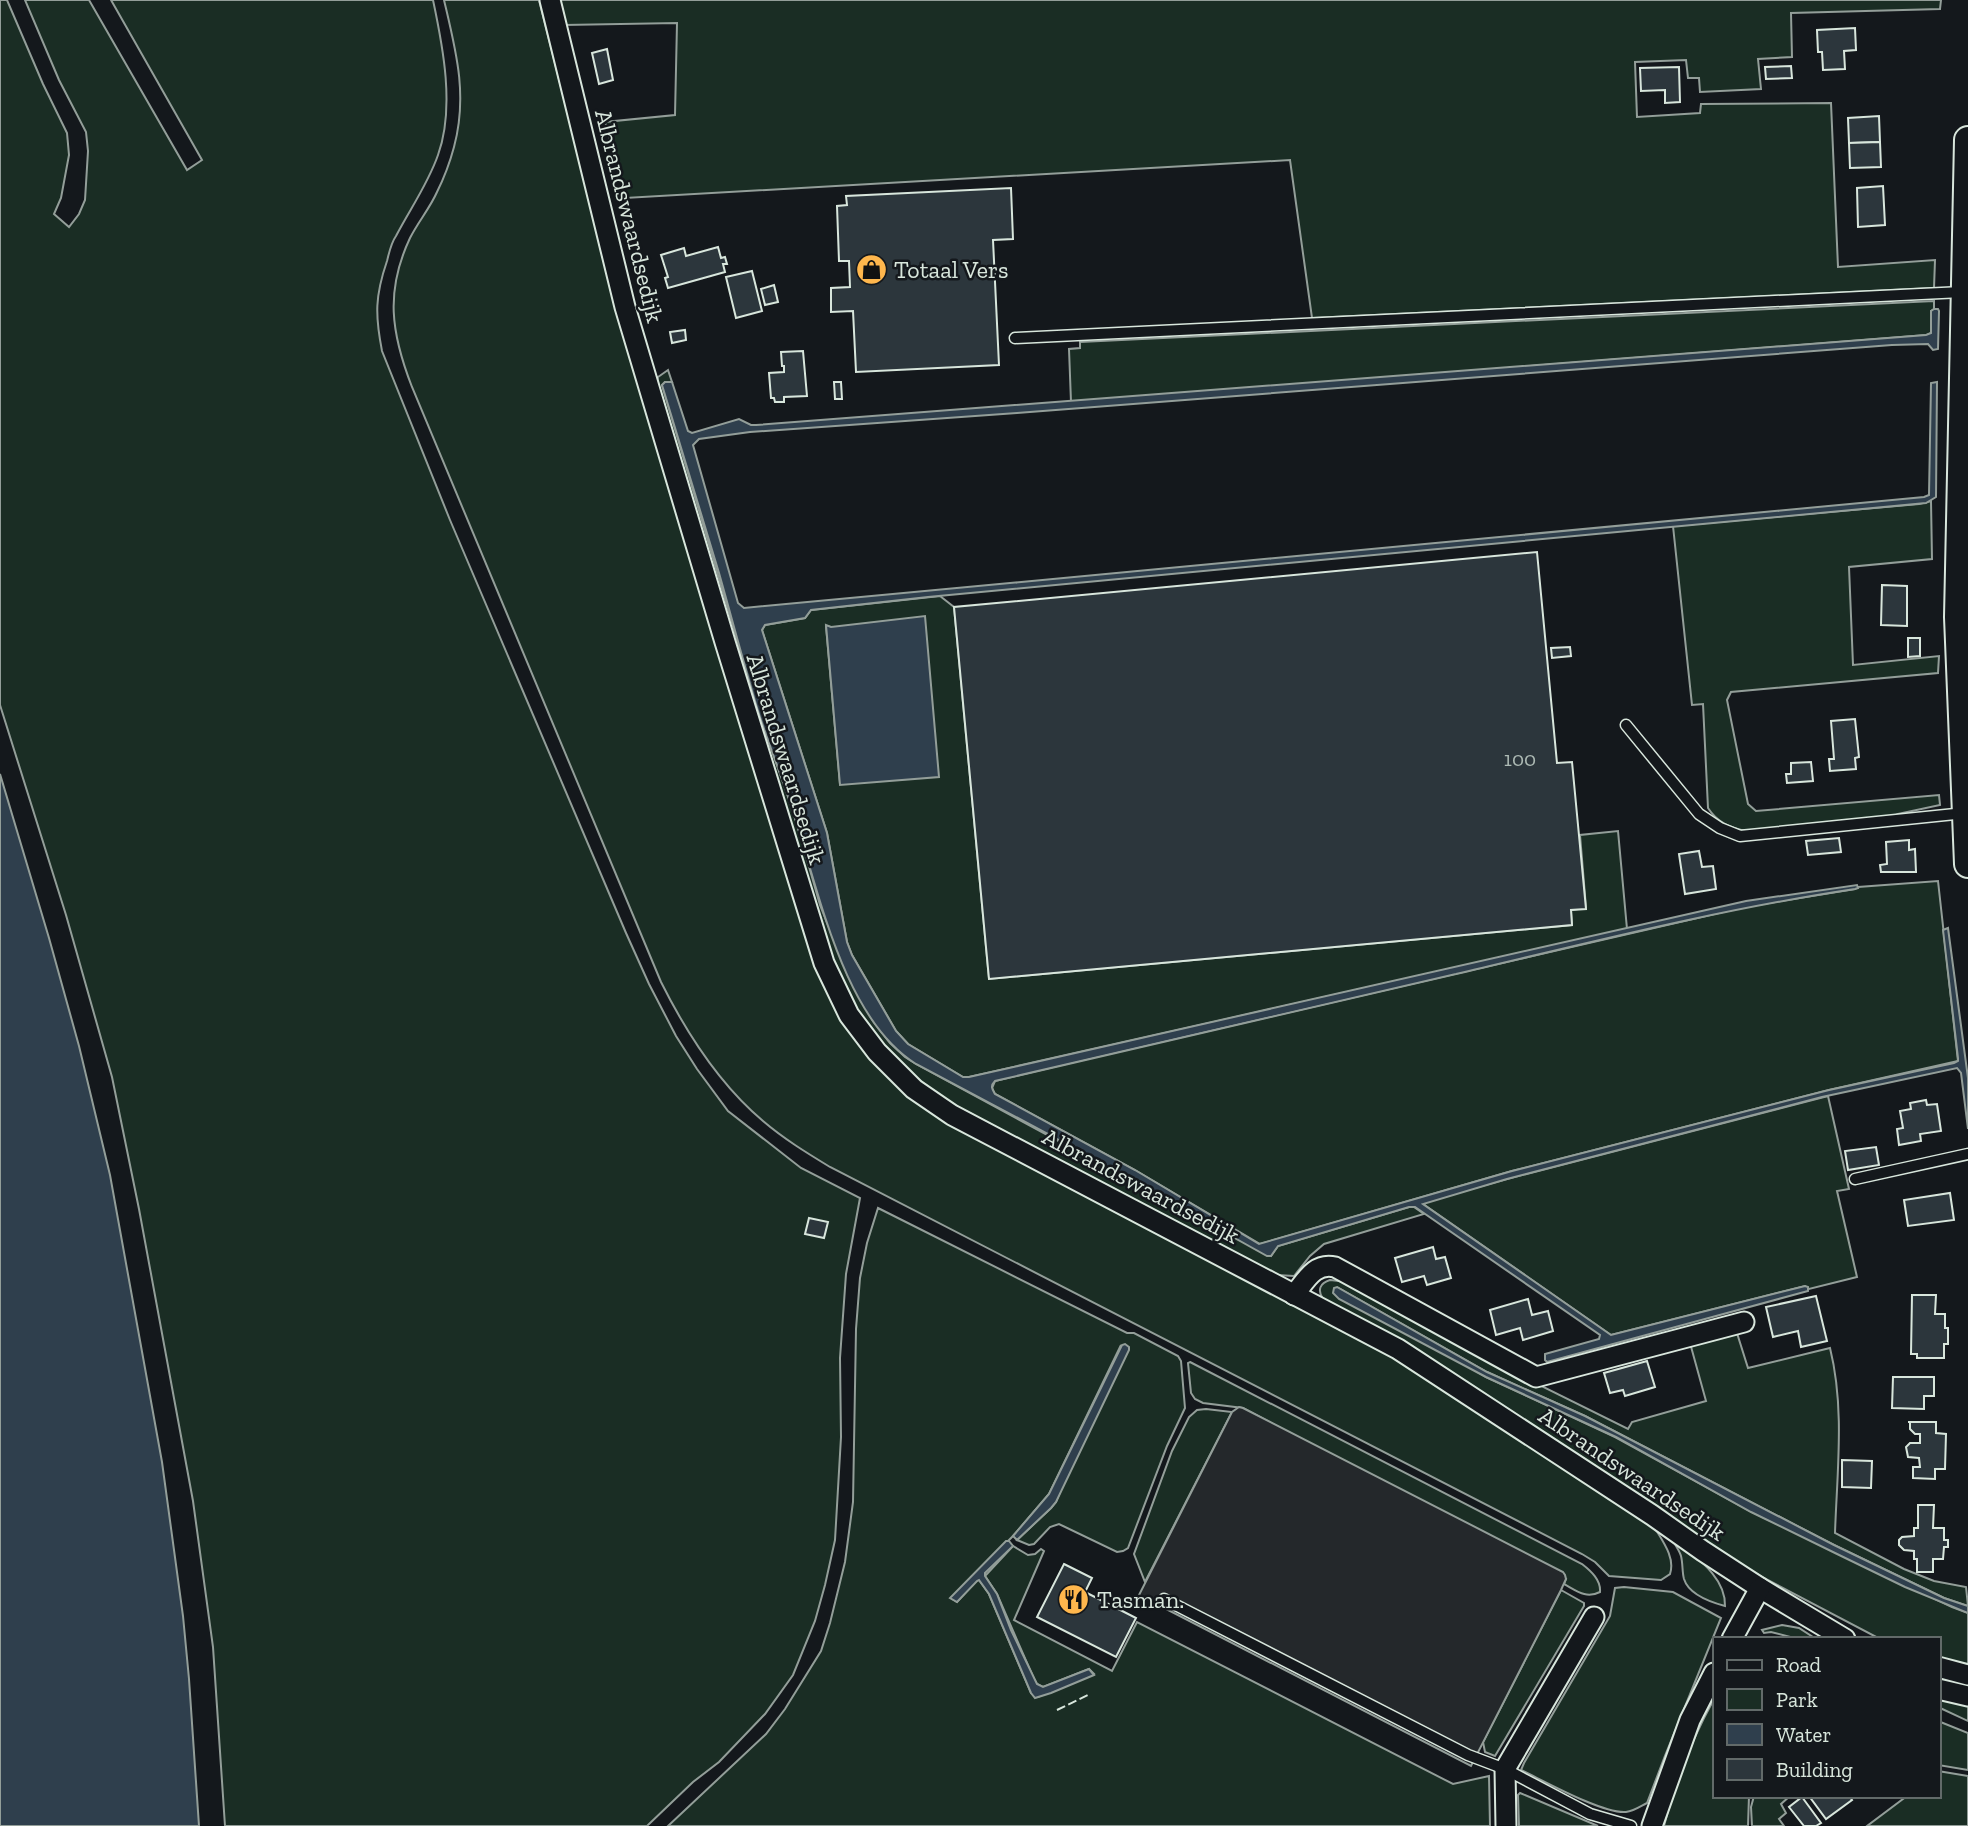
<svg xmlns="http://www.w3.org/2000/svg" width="1968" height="1826" font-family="'Zilla Slab',serif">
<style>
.green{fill:#1a2d24;stroke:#939e99;stroke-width:2;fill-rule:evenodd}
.parking{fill:#24282b;stroke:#939e99;stroke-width:2}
.water{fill:#2f3f4d;stroke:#939e99;stroke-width:2}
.building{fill:#2c363c;stroke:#d8e6dc;stroke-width:2}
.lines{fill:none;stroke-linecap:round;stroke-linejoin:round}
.lane-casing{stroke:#d8e6dc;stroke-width:13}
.street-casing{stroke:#d8e6dc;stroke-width:23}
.secondary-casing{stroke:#d8e6dc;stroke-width:30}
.lane{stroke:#14181c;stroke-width:10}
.street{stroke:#14181c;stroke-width:19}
.secondary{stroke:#14181c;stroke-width:26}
.fence{stroke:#d8e6dc;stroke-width:2;stroke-dasharray:9 3.5;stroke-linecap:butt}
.labels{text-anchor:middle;stroke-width:5;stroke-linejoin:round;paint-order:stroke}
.number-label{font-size:21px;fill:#adbab4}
.street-label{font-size:24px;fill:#d8e6dc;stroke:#14181c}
.poi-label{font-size:24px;fill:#d8e6dc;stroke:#14181c;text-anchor:start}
</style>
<rect width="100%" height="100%" fill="#14181c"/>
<g class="green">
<path d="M0,0H7L43,84L67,133L69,155L61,198L54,214L69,227L79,214L85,200L88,151L86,132L59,80L25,0H89L187,170L202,160L111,0H433C443,47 455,108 438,155C428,184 410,209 396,236C391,243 389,253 387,261C375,296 375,315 382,351L450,520L626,933L649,984L676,1036L697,1069L728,1111L801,1168L860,1198L846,1274L840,1358L841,1437L835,1540L825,1585L815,1621L793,1675L765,1714L719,1762L693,1782L647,1826H225L213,1647L193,1501L139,1209L112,1077L66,915L0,705Z"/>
<path d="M444,0H539L617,309L804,930L870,1057L901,1089L1413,1368L1652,1523C1660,1538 1676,1556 1670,1574L1661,1580L1609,1576L1595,1562L1582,1554L830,1167C807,1153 784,1139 763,1121C719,1084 687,1034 661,982L412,387C391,333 385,291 410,238C418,222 430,208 437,192C444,178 450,162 454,147C468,95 456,51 444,0Z"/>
<polygon points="558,0 1941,0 1940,9 1791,13 1792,57 1758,59 1761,89 1700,92 1699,78 1688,78 1686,60 1635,62 1637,117 1700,113 1701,104 1831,103 1838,267 1935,260 1934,288 1312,318 1290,160 625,198 605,122 675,115 677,23 564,25"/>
<polygon points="1934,301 1934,309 1931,311 1931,333 1927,335 1071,402 1069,349 1080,348 1080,342"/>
<path d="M668,370L672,382H665L662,385L758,711L792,807L820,905L848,976L873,1021L890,1043L905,1057L916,1064L1271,1256L1278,1246L1409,1207H1414L1424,1214L1324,1244L1310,1256L1294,1276L1277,1275L943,1099C912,1075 880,1048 859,1014C849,996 841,977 832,959L656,385L658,377Z"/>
<path d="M1931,501L1932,559L1849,567L1853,665L1939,656L1938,673L1731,692L1727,700L1748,804L1756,811L1939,795L1940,805L1898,814L1890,818L1748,831C1731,829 1717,822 1708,808L1703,704L1692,705L1673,526L1919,504Z"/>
<path d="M940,596L954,607L989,979L1572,925L1571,910L1586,908L1580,835L1618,831L1627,929L969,1077H963L908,1044L896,1031L852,955L847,942L827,833L762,630L765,625L805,618L811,610ZM826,626L831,627L840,784Z"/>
<polygon points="1938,881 1958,1061 1829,1090 1512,1171 1260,1244 1135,1170 995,1094 992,1088 995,1081 1091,1058 1745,907 1855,889 1858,887"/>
<polygon points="1828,1096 1849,1189 1837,1191 1857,1277 1809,1289 1805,1286 1611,1335 1423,1204 1424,1202 1507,1179"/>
<polygon points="878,1208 1127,1333 1134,1333 1178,1356 1181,1361 1185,1408 1167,1446 1128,1548 1123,1551 1117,1552 1059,1524 1050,1527 1034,1544 1029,1545 1017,1540 1051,1508 1056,1502 1121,1345 1049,1494 1013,1536 951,1598 957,1602 977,1580 979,1580 989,1594 1031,1693 1038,1697 1094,1674 1089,1669 1043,1687 1037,1684 1034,1679 997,1594 985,1576 1013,1546 1028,1555 1035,1554 1041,1549 1044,1551 1014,1620 1112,1671 1137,1622 1453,1784 1489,1776 1490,1826 668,1826 766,1734 785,1709 821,1651 830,1623 845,1562 853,1502 856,1329 860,1278 867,1243"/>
<path d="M1330,1280L1348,1282L1511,1371L1628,1429L1632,1422L1706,1401L1690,1343L1736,1330L1748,1368L1830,1348C1845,1408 1837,1472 1835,1533L1904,1569L1934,1581L1966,1587L1968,1606L1944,1598L1834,1545L1585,1416L1487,1372L1337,1287L1486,1377L1615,1437L1752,1512L1952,1607L1968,1613V1668L1938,1660V1639H1880L1764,1578L1735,1562L1323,1299C1317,1290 1320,1283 1330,1280Z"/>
<path d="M1190,1362L1582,1564C1591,1571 1601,1580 1600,1592C1586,1599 1577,1591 1564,1584L1566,1579L1243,1408L1203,1403L1195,1399L1191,1393L1188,1363Z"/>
<polygon points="1206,1409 1232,1412 1145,1582 1134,1554 1172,1451 1189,1417 1197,1410"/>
<path d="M1671,1536C1692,1555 1726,1575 1725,1606C1710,1602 1689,1595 1684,1579C1682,1572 1683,1564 1681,1556C1679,1549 1673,1543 1671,1536Z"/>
<path d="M1624,1587L1673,1592L1721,1618L1665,1756L1647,1803C1641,1806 1634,1811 1626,1812C1603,1814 1544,1781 1521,1770L1524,1763L1610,1616L1615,1588Z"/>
<polygon points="1561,1590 1584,1603 1584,1606 1495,1756 1485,1752 1483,1742"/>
<polygon points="1782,1625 1799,1628 1816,1639 1798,1639 1771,1632 1764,1633 1762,1630"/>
<polygon points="1938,1695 1968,1701 1968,1721 1938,1707"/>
<path d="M1714,1699V1796H1749L1748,1826H1664C1675,1781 1692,1739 1714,1699Z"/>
<polygon points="1938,1721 1968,1733 1968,1770 1938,1765"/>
<polygon points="1938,1771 1968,1776 1968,1826 1867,1826 1907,1796 1938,1796"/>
<polygon points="1520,1793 1598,1826 1519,1826 1518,1795"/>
<polygon points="1754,1796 1790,1796 1781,1804 1786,1813 1779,1819 1784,1826 1752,1826 1751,1807"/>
</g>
<polygon class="parking" points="1239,1407 1243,1408 1563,1572 1565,1575 1566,1579 1561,1590 1471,1766 1139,1595 1232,1412"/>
<g class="water">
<path d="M1934,309H1938L1939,311L1938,349L1933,350L1928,344L1892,345L1017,413L750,432L699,439L693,445L738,603L744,608L1924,497L1929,495L1931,383L1937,382L1936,497L1926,503L928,597L811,610L805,618L765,625L762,630L827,833L847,942L852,955L896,1031L908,1044L963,1077H969L1746,901L1857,885L1858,888L1855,889C1721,909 1588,943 1456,974C1302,1009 1148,1044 995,1081C990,1086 992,1089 995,1094L1135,1170L1259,1244L1512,1171L1829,1090L1954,1063L1958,1061V1058L1943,930L1948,928L1968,1078V1129L1961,1073L1957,1068L1822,1097L1507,1179L1423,1204L1611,1335L1805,1286L1808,1287V1291L1547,1362L1545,1360V1354L1599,1339L1600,1335L1415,1207H1409L1278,1246L1271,1256H1267L1050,1135L916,1064C841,1017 818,885 791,806C781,774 768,743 758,711C744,665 732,619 719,573C700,510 681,447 662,385L665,382H672L688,431L692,433L739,419L751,425H756L1926,335L1931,333V311Z"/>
<polygon points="925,616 939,777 840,785 826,625 831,627"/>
<polygon points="0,774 49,938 79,1046 110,1175 162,1462 183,1616 189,1679 199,1826 0,1826"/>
<polygon points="1337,1287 1487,1372 1585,1416 1834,1545 1944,1598 1968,1606 1968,1613 1905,1587 1835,1553 1751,1512 1616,1437 1486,1377 1339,1299 1333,1293 1334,1288"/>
<polygon points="1125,1344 1129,1347 1129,1350 1056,1502 1051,1508 1017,1540 1013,1536 1049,1494 1122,1345"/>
<polygon points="1006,1541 1009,1541 1013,1546 985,1573 985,1576 997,1594 1011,1630 1037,1684 1043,1687 1089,1669 1094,1675 1051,1693 1035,1698 1031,1693 989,1594 979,1580 977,1581 957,1602 950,1598"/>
</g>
<g class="building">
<polygon points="1855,28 1856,50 1844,51 1845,69 1823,70 1822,52 1818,52 1817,30"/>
<polygon points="607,49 613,80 599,84 592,53"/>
<polygon points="1791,66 1792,78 1766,79 1765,67"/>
<polygon points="1679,67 1680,102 1665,103 1665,90 1641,91 1640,68"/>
<polygon points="1879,116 1880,142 1849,143 1848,118"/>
<polygon points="1880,142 1881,167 1850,168 1849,143"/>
<polygon points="1883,186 1885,225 1858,227 1857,188"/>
<polygon points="1011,188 1013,239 993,240 999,365 856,372 853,311 831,312 831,288 850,287 849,261 839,261 837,206 847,205 846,196"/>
<polygon points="718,247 721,258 725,257 727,264 723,264 725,272 668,288 665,278 668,277 661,255 684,248 686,256"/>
<polygon points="752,271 762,311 736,318 726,277"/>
<polygon points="774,285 778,302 765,305 761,289"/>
<polygon points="685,330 686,340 672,343 670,332"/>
<polygon points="803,351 807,396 784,397 784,402 775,402 774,398 771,398 769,373 784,372 784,366 782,366 781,352"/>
<polygon points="834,382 841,382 842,399 835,399"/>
<polygon points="1537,552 1557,763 1572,762 1586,909 1571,910 1572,925 989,979 954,607"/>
<polygon points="1882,585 1907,586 1907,626 1881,625"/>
<polygon points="1908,638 1920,638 1920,656 1908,657"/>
<polygon points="1570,647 1571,656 1552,658 1551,648"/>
<polygon points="1855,719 1859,757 1855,758 1856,769 1830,771 1829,759 1834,759 1831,721"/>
<polygon points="1811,762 1813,781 1787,783 1786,774 1791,774 1791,763"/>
<polygon points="1839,838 1841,852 1808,855 1806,841"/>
<polygon points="1909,840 1909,850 1915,849 1916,872 1881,872 1880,865 1887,864 1886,842"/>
<polygon points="1699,851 1702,867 1713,866 1716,889 1685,894 1679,854"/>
<polygon points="1926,1100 1927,1105 1937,1104 1941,1131 1920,1134 1921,1141 1899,1145 1897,1129 1903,1128 1900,1111 1911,1109 1910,1103"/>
<polygon points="1876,1147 1879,1165 1848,1170 1845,1151"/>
<polygon points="1950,1193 1954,1220 1908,1226 1904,1200"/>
<polygon points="809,1218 828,1222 824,1238 805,1234"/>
<polygon points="1433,1247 1436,1259 1445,1257 1451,1278 1427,1285 1424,1276 1402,1282 1395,1258"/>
<polygon points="1912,1295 1936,1295 1935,1314 1945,1314 1945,1328 1948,1328 1948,1344 1944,1344 1944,1358 1917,1358 1917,1354 1911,1354"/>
<polygon points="1816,1296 1827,1341 1801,1347 1798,1331 1773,1337 1766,1307"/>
<polygon points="1528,1299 1532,1315 1548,1311 1553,1331 1523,1340 1520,1328 1496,1335 1490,1310"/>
<polygon points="1647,1361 1655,1387 1625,1396 1623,1390 1610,1393 1604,1373"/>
<polygon points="1893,1377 1934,1377 1934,1396 1924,1396 1924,1409 1892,1408"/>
<polygon points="1908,1422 1936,1422 1936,1433 1946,1434 1945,1469 1935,1469 1935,1479 1913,1478 1913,1467 1920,1467 1919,1458 1908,1457 1906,1447 1910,1443 1920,1443 1920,1434 1915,1434 1910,1429 1910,1422"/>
<polygon points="1842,1460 1872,1461 1871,1488 1842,1487"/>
<polygon points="1918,1505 1934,1505 1933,1528 1944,1528 1944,1540 1948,1540 1948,1547 1944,1547 1943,1559 1933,1559 1933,1572 1917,1572 1917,1559 1914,1559 1914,1551 1904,1550 1899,1545 1899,1540 1902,1537 1914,1536 1914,1528 1918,1528"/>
<polygon points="1064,1564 1092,1578 1085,1592 1136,1618 1116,1657 1037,1617"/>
<polygon points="1809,1796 1849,1796 1852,1800 1826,1819"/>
<polygon points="1802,1797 1821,1823 1816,1826 1804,1826 1789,1807"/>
</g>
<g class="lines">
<defs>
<g id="lane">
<polyline points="1015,338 1962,292"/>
<polyline points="1626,725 1699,814 1720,828 1740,836 1965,813"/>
<polyline points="1855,1179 1968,1154"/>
<polyline points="1164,1599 1468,1755 1505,1769 1590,1814 1631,1826"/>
</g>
<g id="street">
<polyline points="550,0 625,307 725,642 824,963 849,1015 877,1052 914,1089 952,1115 1398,1349 1652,1515 1703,1551 1760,1588 1845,1639"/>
<path d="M1294,1295C1305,1282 1314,1262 1335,1267L1536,1377L1744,1322"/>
<polyline points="1732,1639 1760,1588"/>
<polyline points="1938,1667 1968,1675"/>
<polyline points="1938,1689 1968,1696"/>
<polyline points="1506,1826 1505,1769 1594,1617"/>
<polyline points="1652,1826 1690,1720 1714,1673"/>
</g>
<polyline id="secondary" points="1968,140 1958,617 1968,864"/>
</defs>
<use href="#lane" class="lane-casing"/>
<use href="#street" class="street-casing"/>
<use href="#secondary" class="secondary-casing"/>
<use href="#lane" class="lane"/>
<use href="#street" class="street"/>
<use href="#secondary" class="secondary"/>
<polyline class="fence" points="1057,1710 1090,1694"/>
</g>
<defs>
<symbol id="shop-disc" viewBox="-11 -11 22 22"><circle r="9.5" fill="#ffb74d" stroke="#14181c"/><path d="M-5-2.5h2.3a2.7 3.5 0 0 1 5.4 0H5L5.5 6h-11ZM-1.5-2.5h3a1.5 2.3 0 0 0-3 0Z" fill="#111"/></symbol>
<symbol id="restaurant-disc" viewBox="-11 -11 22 22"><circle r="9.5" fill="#ffb74d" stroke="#14181c"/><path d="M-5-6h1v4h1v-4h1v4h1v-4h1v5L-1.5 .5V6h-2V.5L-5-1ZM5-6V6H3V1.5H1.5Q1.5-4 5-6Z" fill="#111"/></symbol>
</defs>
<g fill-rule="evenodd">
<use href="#shop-disc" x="854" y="252" width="35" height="35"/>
<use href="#restaurant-disc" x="1056" y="1582" width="35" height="35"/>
</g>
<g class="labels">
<g class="number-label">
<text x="1520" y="766">100</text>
</g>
<g class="street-label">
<text transform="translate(629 216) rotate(76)" y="8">Albrandswaardsedijk</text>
<text transform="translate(786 759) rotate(73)" y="8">Albrandswaardsedijk</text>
<text transform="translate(1141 1186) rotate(28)" y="8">Albrandswaardsedijk</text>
<text transform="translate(1632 1474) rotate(34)" y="8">Albrandswaardsedijk</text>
</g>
<g class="poi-label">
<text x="894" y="278">Totaal Vers</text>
<text x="1097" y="1608">Tasman.</text>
</g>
</g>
<rect x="1713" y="1637" width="228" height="161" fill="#14181c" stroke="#626a69" stroke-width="2"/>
<rect x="1727" y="1660" width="35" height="10" fill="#14181c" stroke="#626a69" stroke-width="2"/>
<text x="1776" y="1672" font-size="21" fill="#d8e6dc">Road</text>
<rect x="1727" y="1689" width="35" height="21" fill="#1a2d24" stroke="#626a69" stroke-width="2"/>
<text x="1776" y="1707" font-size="21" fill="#d8e6dc">Park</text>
<rect x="1727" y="1724" width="35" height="21" fill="#2f3f4d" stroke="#626a69" stroke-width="2"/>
<text x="1776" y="1742" font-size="21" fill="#d8e6dc">Water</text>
<rect x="1727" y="1759" width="35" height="21" fill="#2c363c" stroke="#626a69" stroke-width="2"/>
<text x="1776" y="1777" font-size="21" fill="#d8e6dc">Building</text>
</svg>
